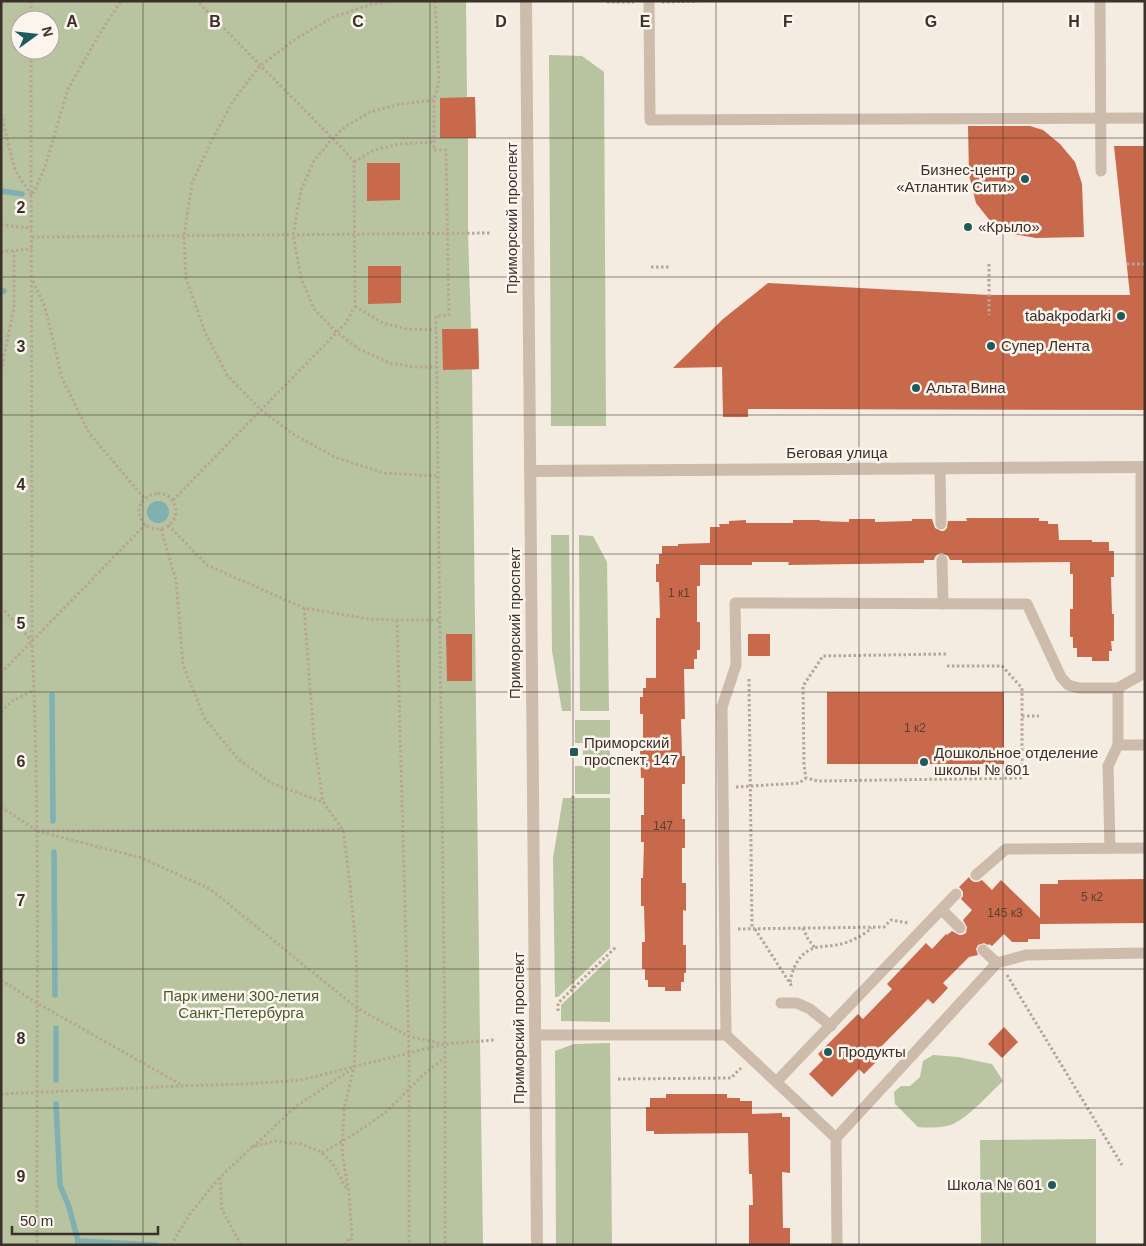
<svg xmlns="http://www.w3.org/2000/svg" width="1146" height="1246" font-family="Arial,sans-serif">
<style>
.green{fill:#b8c4a0;fill-rule:evenodd}
.water{fill:#7fb0b2}
.lines{fill:none;stroke-linecap:round;stroke-linejoin:round}
.stream{stroke:#7fb0b2;stroke-width:5.5}
.building{fill:#c8694b}
.path{stroke:#b9a596;stroke-width:3;stroke-dasharray:2.5 2.5;stroke-linecap:butt}
.service{stroke:#cdbbac;stroke-width:11}
.minor{stroke:#cdbbac;stroke-width:12}
.tertiary{stroke:#cdbbac;stroke-width:12}
.grid{fill:none;stroke:#3b302b;stroke-width:1;stroke-opacity:0.55}
.poi-dot{fill:#1f5a5e;stroke:#fbf5ee;stroke-width:2}
.labels{text-anchor:middle;stroke-width:5;stroke-linejoin:round;paint-order:stroke}
.number-label{font-size:12px;fill:#5e3e33}
.poi-label{font-size:15px;fill:#3b302b;stroke:#fbf5ee;text-anchor:start}
.street-label{font-size:15px;fill:#3b302b;stroke:#fbf5ee}
.park-label{font-size:15px;fill:#4a5a2e;stroke:#fbf5ee}
.grid-label{font-size:16px;text-anchor:middle;font-weight:bold;fill:#3b302b;stroke:#fbf5ee;stroke-width:5;stroke-linejoin:round;paint-order:stroke}
</style>
<rect width="100%" height="100%" fill="#f4ebe1"/>
<g class="green">
<path d="M1,1H466L467,97H475L476,138H468V233L471,328H478L479,369L472,370L480,1041L483,1245H1ZM20,20H50V50H20Z"/>
<polygon points="549,55 582,56 604,72 606,426 551,426"/>
<polygon points="551,535 569,535 571,711 562,711 552,651"/>
<polygon points="579,535 593,536 607,562 609,711 580,711"/>
<polygon points="575,720 610,720 610,794 575,794 575,766 583,766 583,743 575,743"/>
<polygon points="563,798 610,798 610,948 558,997 555,997 553,858"/>
<polygon points="610,958 610,1022 561,1021 561,1005"/>
<polygon points="610,1043 612,1245 556,1245 555,1051 574,1044"/>
<path d="M933,1055L958,1057L992,1064L1003,1081C989,1094 970,1116 953,1124C944,1128 928,1128 918,1127L895,1104L894,1092L901,1086H910L920,1077L923,1061Z"/>
<polygon points="1096,1139 1096,1245 981,1245 980,1140"/>
</g>
<circle class="water" cx="158" cy="512" r="11"/>
<g class="lines">
<g class="stream">
<polyline points="1,191 22,194"/>
<polyline points="1,291 4,291"/>
<polyline points="52,695 53,821"/>
<polyline points="54,852 55,995"/>
<polyline points="56,1028 56,1080"/>
<polyline points="56,1104 60,1185 69,1207 78,1241 78,1245"/>
<polyline points="78,1241 156,1245"/>
</g>
</g>
<g class="building">
<polygon points="475,97 476,138 440,138 440,98"/>
<polygon points="968,126 1030,126 1043,130 1060,144 1075,162 1082,184 1084,237 1036,238 1013,234 991,222 976,203 969,175"/>
<polygon points="1114,146 1145,146 1145,410 748,409 748,417 723,417 722,367 673,368 723,319 768,283 989,295 1130,295"/>
<polygon points="367,163 400,163 400,200 367,201"/>
<polygon points="368,266 401,266 401,303 368,304"/>
<polygon points="442,329 478,329 479,369 443,370"/>
<polygon points="966,518 1039,518 1039,521 1048,521 1048,524 1058,524 1059,540 1092,540 1092,542 1109,542 1109,551 1114,551 1114,577 1111,577 1112,614 1114,614 1114,641 1111,641 1112,651 1109,651 1109,661 1092,661 1092,657 1077,657 1077,648 1073,648 1073,637 1070,637 1070,609 1073,609 1073,574 1070,574 1070,562 962,563 962,560 950,560 948,556 942,553 938,554 935,557 934,560 924,560 924,563 788,565 789,562 752,562 752,565 700,565 700,586 697,586 697,622 700,622 700,650 697,650 697,659 694,659 694,669 684,669 685,719 681,719 682,756 685,756 685,784 682,784 682,819 685,819 685,848 682,848 682,883 686,883 686,911 683,910 683,945 686,945 686,973 684,973 684,982 681,982 681,991 665,991 665,987 648,987 648,980 645,980 645,969 642,969 642,942 645,942 644,906 641,906 641,878 643,878 644,842 641,842 641,815 644,815 644,778 641,778 640,751 643,751 643,714 640,714 640,697 643,697 643,688 646,688 646,678 656,678 656,618 660,618 659,582 656,582 656,564 659,564 659,554 662,554 662,546 678,546 678,544 710,543 710,527 720,527 719,524 729,524 729,521 746,520 746,523 793,523 793,520 820,520 820,521 849,522 849,519 875,519 875,522 912,521 912,519 932,519 935,528 941,531 944,531 947,528 948,521 967,521"/>
<polygon points="446,634 472,634 472,681 447,681"/>
<rect x="748" y="634" width="22" height="22"/>
<rect x="827" y="692" width="177" height="72"/>
<polygon points="969,877 971,880 974,882 978,882 982,880 992,890 1001,880 1040,918 1040,939 1028,939 1028,942 1012,942 1004,934 992,946 989,944 988,945 984,943 978,945 976,949 978,955 969,957 943,983 948,988 933,1004 928,999 874,1054 879,1059 864,1074 859,1069 832,1097 809,1074 823,1060 818,1054 858,1014 863,1019 892,989 887,984 926,943 932,949 946,934 947,935 952,931 959,935 962,935 966,933 967,927 963,920 972,910 961,899 963,896 963,892 961,889 959,887"/>
<polygon points="1145,879 1145,923 1040,924 1040,884 1058,884 1058,880"/>
<polygon points="1004,1027 1018,1042 1002,1058 988,1044"/>
<polygon points="666,1094 727,1094 727,1098 740,1098 740,1101 752,1101 752,1114 782,1113 782,1117 790,1117 790,1173 782,1172 783,1228 790,1228 790,1245 749,1245 749,1205 753,1205 752,1174 749,1174 748,1133 654,1134 654,1131 646,1131 646,1107 650,1107 650,1098 666,1098"/>
</g>
<g class="lines">
<g class="path">
<polyline points="31,1 31,20"/>
<polyline points="392,1 372,4 333,17 294,40 260,66 233,101 212,140 192,183 184,236 186,278 205,332 227,375 261,410 293,434 337,458 384,473 437,476"/>
<polyline points="435,1 439,82 434,100 434,150 446,150 449,315 436,316 445,1044 445,1245"/>
<polyline points="607,2 634,2"/>
<polyline points="662,2 699,1"/>
<path d="M31,50L32,641C41,842 36,1044 37,1245"/>
<polyline points="434,100 400,104 370,112 346,126 332,139 314,161 301,190 293,235 301,278 314,309 336,332 359,349 390,363 415,367 436,367"/>
<polyline points="1,114 15,170 32,196"/>
<polyline points="354,162 374,150 399,144 434,142"/>
<polyline points="33,194 45,167 68,89 97,38 121,1"/>
<polyline points="1,225 32,228"/>
<polyline points="32,237 490,233"/>
<polyline points="1,252 32,249"/>
<polyline points="989,264 989,315"/>
<polyline points="1127,264 1145,264"/>
<polyline points="651,267 669,267"/>
<polyline points="33,281 45,307 62,378 89,433 145,499"/>
<polyline points="355,306 383,323 407,329 436,330"/>
<polyline points="1,371 14,308 14,251"/>
<path d="M158,493C163,494 169,495 172,500C183,514 169,534 151,528C146,526 144,525 142,521C134,505 144,496 158,493Z"/>
<polyline points="173,500 346,323 355,306 354,162 343,149 197,1"/>
<polyline points="168,525 207,565 304,608 369,619 397,620 440,620"/>
<polyline points="161,529 176,580 183,665 205,719 238,759 271,783 323,802 343,830 350,884 356,949 357,1008 354,1067 344,1109 342,1152 349,1194 352,1236 351,1245"/>
<polyline points="1,607 32,641"/>
<polyline points="304,608 314,740 323,802"/>
<polyline points="397,620 409,1053 409,1245"/>
<polyline points="946,654 823,656 803,686 804,766 806,778 818,781 1022,778 1022,688 1002,666 947,666"/>
<polyline points="1,673 145,525"/>
<polyline points="749,679 752,929"/>
<polyline points="1,712 12,701 34,690"/>
<polyline points="1022,716 1039,716"/>
<polyline points="736,787 799,783 806,778"/>
<polyline points="573,796 573,988"/>
<polyline points="1,807 36,830"/>
<polyline points="37,831 142,858 210,889 357,1008 408,1036 443,1044"/>
<polyline points="42,831 343,830"/>
<polyline points="803,928 808,939 815,948"/>
<polyline points="738,929 884,927 891,920 909,923"/>
<polyline points="755,929 793,988"/>
<polyline points="1007,975 1122,1165"/>
<polyline points="1,980 37,1003 180,1084"/>
<path d="M790,982C793,966 800,951 818,947C825,946 833,946 841,944C853,941 863,935 872,928"/>
<polyline points="558,1011 558,1003 617,946"/>
<polyline points="618,1079 731,1078 741,1068"/>
<polyline points="1,1094 181,1086 245,1084 301,1080 445,1044 495,1040"/>
<polyline points="253,1147 295,1107 352,1069"/>
<polyline points="322,1153 356,1133 386,1112 422,1076 444,1058"/>
<polyline points="171,1245 190,1214 219,1178"/>
<polyline points="241,1245 222,1210 220,1177 252,1147 275,1141 301,1144 319,1151 332,1162 347,1190"/>
<polyline points="344,1245 351,1237"/>
</g>
<g class="service">
<polyline points="649,1 650,120 1145,118"/>
<polyline points="1100,1 1101,171"/>
<polyline points="940,469 941,524"/>
<polyline points="942,560 943,604"/>
<polyline points="1118,745 1145,745"/>
<polyline points="1110,848 1108,766 1118,745 1118,688"/>
<polyline points="976,875 1006,849 1145,848"/>
<polyline points="942,910 960,928"/>
<polyline points="983,950 997,963"/>
<polyline points="781,1003 797,1003 810,1009 831,1026"/>
<polyline points="535,1035 726,1035 836,1138 837,1245"/>
<polyline points="726,1035 722,707 736,665 735,603 1027,604 1061,677 1068,685 1079,688 1118,688 1141,675 1141,467"/>
<polyline points="777,1081 956,894"/>
<polyline points="836,1138 997,963 1026,955 1145,953"/>
</g>
<polyline class="minor" points="530,471 1145,467"/>
<polyline class="tertiary" points="526,1 537,1245"/>
</g>
<path class="grid" d="M143,1V1245M286,1V1245M430,1V1245M573,1V1245M716,1V1245M859,1V1245M1003,1V1245M1,138H1145M1,277H1145M1,415H1145M1,554H1145M1,692H1145M1,831H1145M1,969H1145M1,1108H1145"/>
<g class="poi-dot">
<circle cx="1025" cy="179" r="5"/>
<circle cx="968" cy="227" r="5"/>
<circle cx="1121" cy="316" r="5"/>
<circle cx="991" cy="346" r="5"/>
<circle cx="916" cy="388" r="5"/>
<rect x="569" y="747" width="10" height="10" rx="2.5"/>
<circle cx="924" cy="762" r="5"/>
<circle cx="828" cy="1052" r="5"/>
<circle cx="1052" cy="1185" r="5"/>
</g>
<g class="labels">
<g class="number-label">
<text x="679" y="597">1 к1</text>
<text x="915" y="732">1 к2</text>
<text x="663" y="830">147</text>
<text x="1092" y="901">5 к2</text>
<text x="1005" y="917">145 к3</text>
</g>
<g class="poi-label">
<text x="1015" y="175" text-anchor="end">Бизнес-центр<tspan x="1015" dy="17">«Атлантик Сити»</tspan></text>
<text x="978" y="232">«Крыло»</text>
<text x="1111" y="321" text-anchor="end">tabakpodarki</text>
<text x="1001" y="351">Супер Лента</text>
<text x="926" y="393">Альта Вина</text>
<text x="584" y="748">Приморский<tspan x="584" dy="17">проспект, 147</tspan></text>
<text x="934" y="758">Дошкольное отделение<tspan x="934" dy="17">школы № 601</tspan></text>
<text x="838" y="1057">Продукты</text>
<text x="1042" y="1190" text-anchor="end">Школа № 601</text>
</g>
<g class="street-label">
<text transform="translate(512 218) rotate(-90)" y="5">Приморский проспект</text>
<text x="837" y="458">Беговая улица</text>
<text transform="translate(515 623) rotate(-90)" y="5">Приморский проспект</text>
<text transform="translate(519 1028) rotate(-90)" y="5">Приморский проспект</text>
</g>
<g class="park-label">
<text x="241" y="1001">Парк имени 300-летия<tspan x="241" dy="17">Санкт-Петербурга</tspan></text>
</g>
</g>
<g class="grid-label">
<text x="72" y="27">A</text>
<text x="215" y="27">B</text>
<text x="358" y="27">C</text>
<text x="501" y="27">D</text>
<text x="645" y="27">E</text>
<text x="788" y="27">F</text>
<text x="931" y="27">G</text>
<text x="1074" y="27">H</text>
<text x="21" y="213">2</text>
<text x="21" y="352">3</text>
<text x="21" y="490">4</text>
<text x="21" y="629">5</text>
<text x="21" y="767">6</text>
<text x="21" y="906">7</text>
<text x="21" y="1044">8</text>
<text x="21" y="1182">9</text>
</g>
<rect width="1146" height="1246" fill="none" stroke="#3b302b" stroke-width="5"/>
<g transform="translate(35 35) rotate(75)"><circle r="24" fill="#fbf5ee" stroke="#aea6a0"/>
<path d="M0-4L9 19L0 12L-9 19Z" fill="#1f5a5e"/>
<text y="-8" font-size="14" font-weight="bold" text-anchor="middle" fill="#3b302b">N</text>
</g>
<path d="M12 1226v8h146v-8" fill="none" stroke="#3b302b" stroke-width="2.5"/>
<text x="20" y="1226" font-size="15" fill="#3b302b" stroke="#fbf5ee" stroke-width="4" paint-order="stroke">50 m</text>
</svg>
